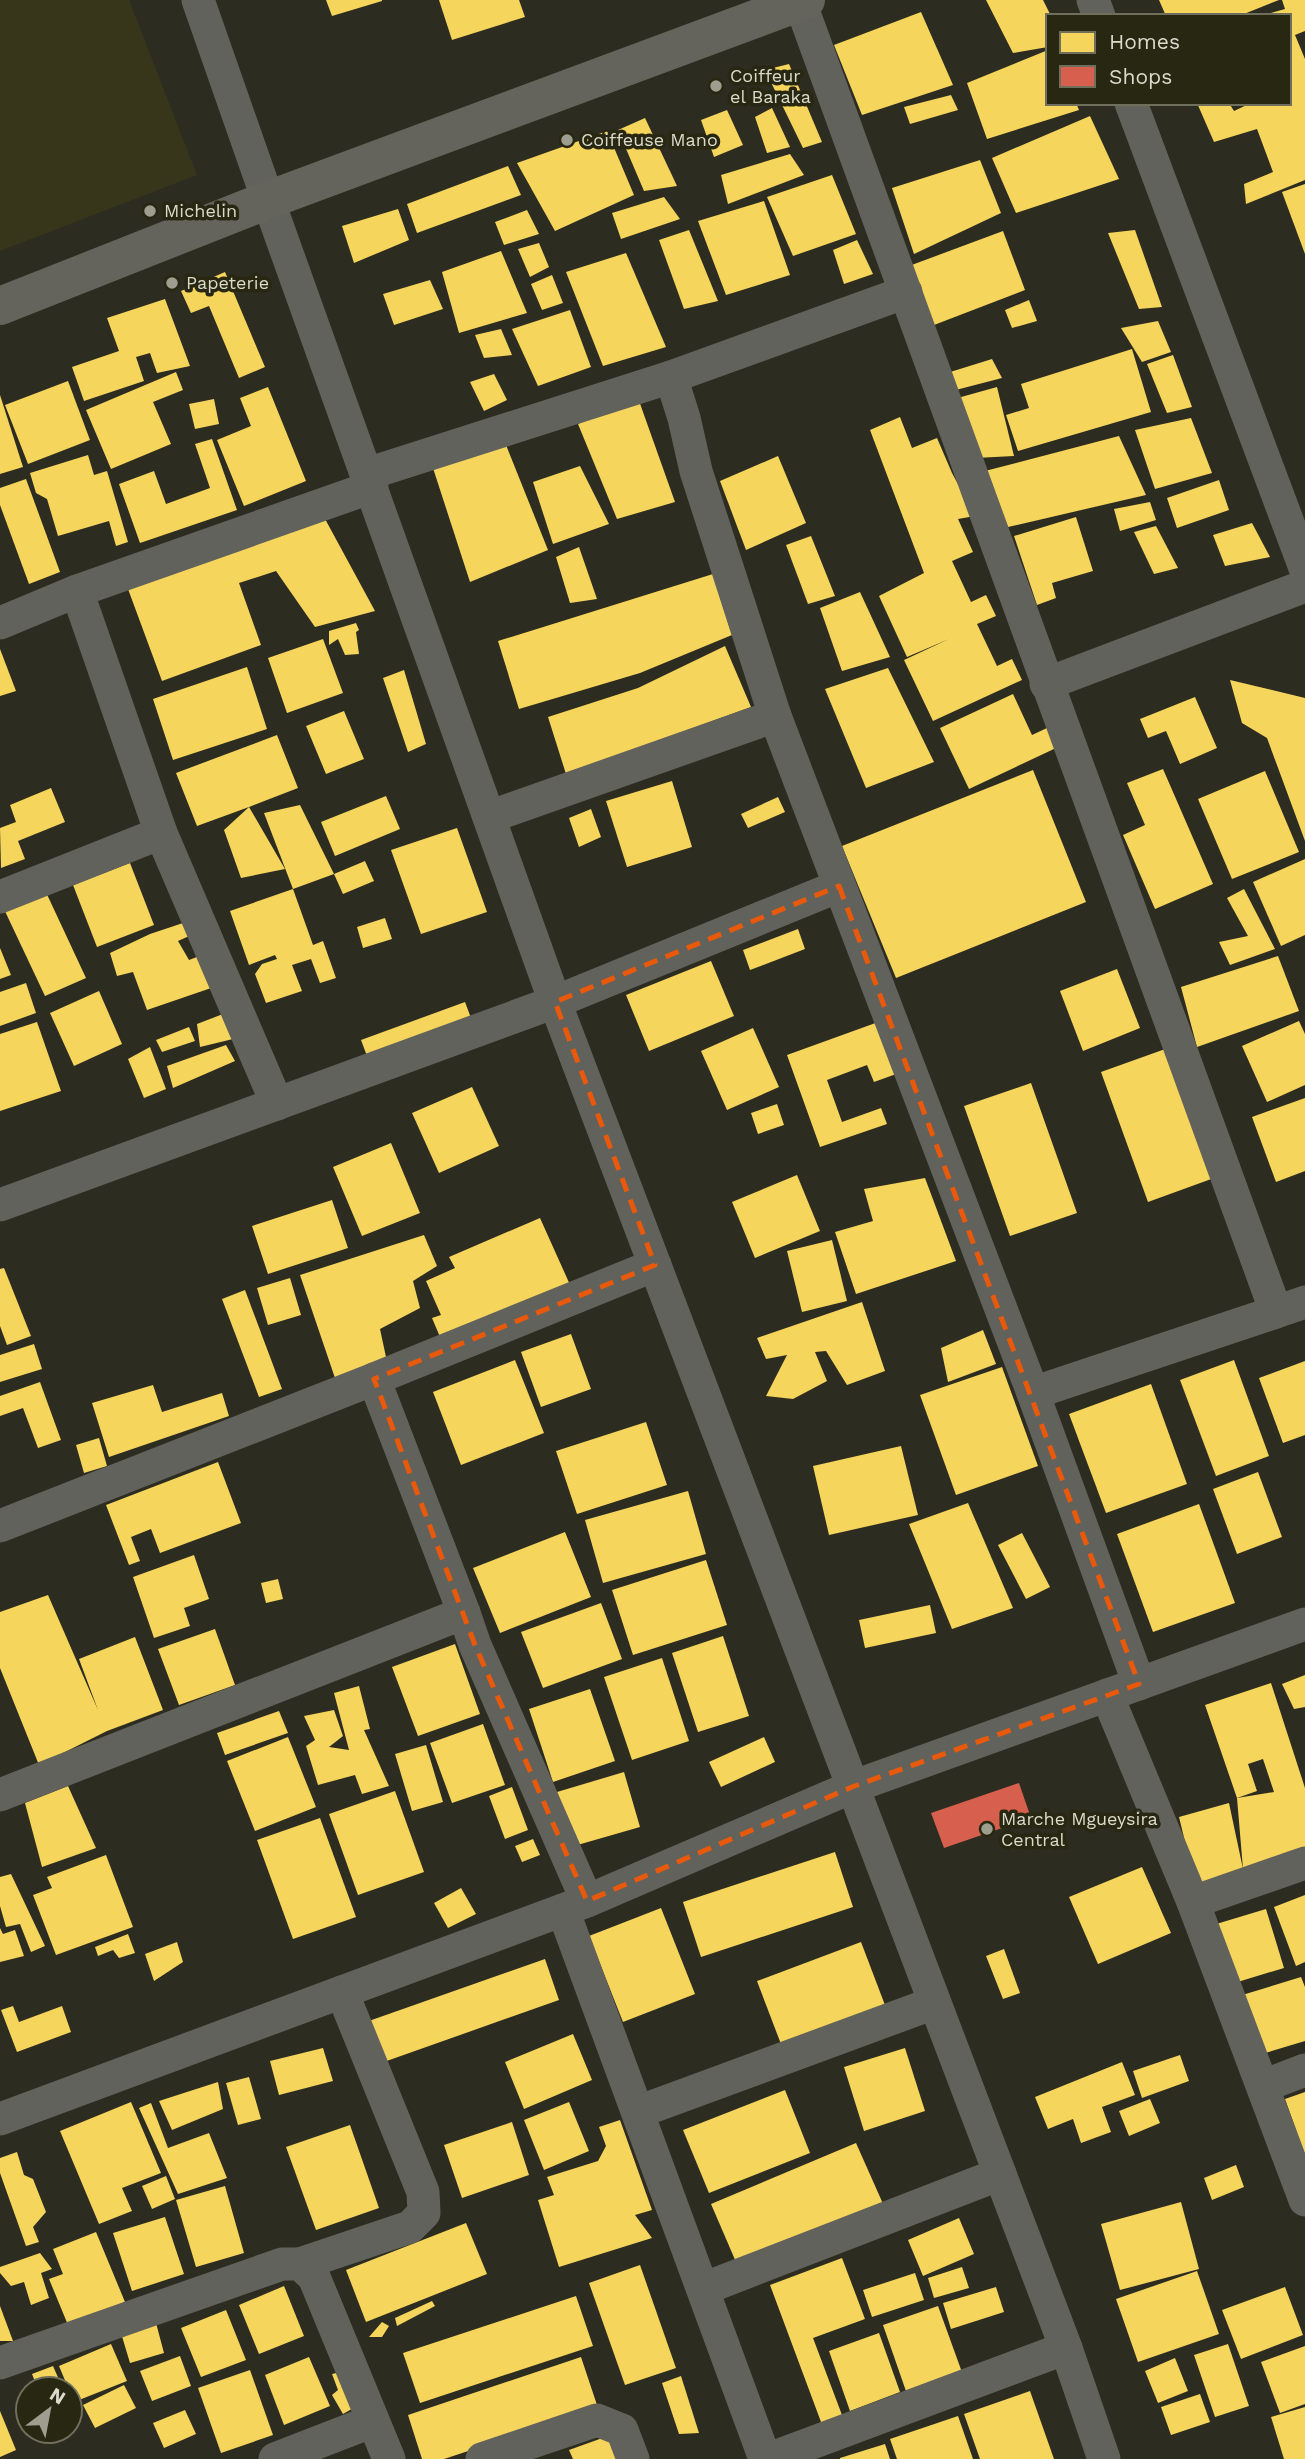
<svg xmlns="http://www.w3.org/2000/svg" width="1305" height="2459" font-family="'Work Sans',sans-serif">
<style>
.built{fill:#37361b}
.homes{fill:#f6d55c}
.shops{fill:#d6604d}
.lines{fill:none;stroke-linecap:round;stroke-linejoin:round}
.street{stroke:#62625c;stroke-width:33}
.secondary{stroke:#64635c;stroke-width:38}
.marked{fill:none;stroke:#e8590c;stroke-width:5;stroke-dasharray:14 9;stroke-linejoin:round}
.poi-dot{fill:#9d9d90;stroke:#282711;stroke-width:2.5}
.labels{text-anchor:middle;stroke-width:7;stroke-linejoin:round;paint-order:stroke}
.poi-label{font-size:18px;fill:#dadacd;stroke:#282711;text-anchor:start}
</style>
<rect width="100%" height="100%" fill="#2d2c20"/>
<polygon class="built" points="0,0 129,0 197,175 0,251"/>
<g class="homes">
<polygon points="326,0 382,0 382,1 332,16"/>
<polygon points="439,0 519,0 525,17 452,40"/>
<polygon points="986,0 1043,0 1051,16 1048,16 1048,47 1013,53"/>
<polygon points="1159,0 1279,0 1239,16 1166,16"/>
<polygon points="1282,0 1305,0 1305,31 1295,35 1305,59 1305,180 1246,204 1244,184 1273,172 1257,129 1214,142 1197,103 1229,103 1234,111 1251,103 1289,103 1289,16 1264,15 1285,9"/>
<polygon points="921,12 953,85 862,115 834,45"/>
<polygon points="1048,50 1048,103 1076,103 1079,110 987,139 967,83"/>
<polygon points="789,64 822,142 803,148 765,70"/>
<polygon points="951,95 958,110 910,124 904,107"/>
<polygon points="772,108 790,147 767,153 755,117"/>
<polygon points="727,110 743,145 714,157 701,120"/>
<polygon points="1090,116 1119,179 1016,213 992,158"/>
<polygon points="645,118 677,186 644,191 618,130"/>
<polygon points="607,131 634,195 555,231 517,163"/>
<polygon points="790,154 804,175 728,204 721,175"/>
<polygon points="980,160 1001,213 914,254 892,188"/>
<polygon points="508,166 521,195 417,233 407,204"/>
<polygon points="832,175 856,234 793,256 767,197"/>
<polygon points="1305,184 1305,254 1282,192"/>
<polygon points="664,197 680,219 621,239 612,213"/>
<polygon points="764,201 790,275 726,295 698,221"/>
<polygon points="398,209 409,240 354,263 342,226"/>
<polygon points="527,210 539,234 504,245 495,222"/>
<polygon points="689,230 718,301 684,309 659,240"/>
<polygon points="1135,230 1162,307 1139,309 1108,233"/>
<polygon points="1003,231 1025,290 934,325 909,266"/>
<polygon points="857,240 873,274 844,284 833,250"/>
<polygon points="539,243 549,267 530,277 518,249"/>
<polygon points="501,251 527,313 459,333 442,272"/>
<polygon points="626,253 666,347 603,366 566,272"/>
<polygon points="225,272 265,367 239,378 209,306 191,313 181,291"/>
<polygon points="552,275 563,303 542,310 531,284"/>
<polygon points="430,280 443,309 394,325 383,294"/>
<polygon points="165,299 190,366 157,373 150,353 136,357 144,381 84,401 72,367 119,351 107,318"/>
<polygon points="1029,300 1037,321 1012,328 1005,310"/>
<polygon points="570,310 591,367 538,386 512,329"/>
<polygon points="1158,321 1171,352 1142,362 1121,328"/>
<polygon points="501,329 512,355 484,358 475,335"/>
<polygon points="1132,349 1151,412 1018,451 1006,415 1029,408 1021,384"/>
<polygon points="1173,355 1192,407 1167,413 1147,364"/>
<polygon points="992,359 1002,378 952,391 947,373"/>
<polygon points="176,372 183,390 153,402 171,444 111,469 86,410"/>
<polygon points="494,374 507,400 484,411 470,382"/>
<polygon points="68,381 90,440 28,464 5,405"/>
<polygon points="268,387 306,481 244,506 217,440 251,426 240,398"/>
<polygon points="997,387 1014,456 976,458 954,399"/>
<polygon points="0,395 23,467 0,474"/>
<polygon points="638,398 675,502 617,519 578,424"/>
<polygon points="214,399 219,424 195,429 189,404"/>
<polygon points="900,417 912,448 937,438 952,473 975,516 958,519 973,552 952,561 971,602 986,595 996,616 977,624 997,666 1012,659 1022,680 933,721 904,660 949,639 907,657 879,596 924,573 870,430"/>
<polygon points="1191,418 1212,473 1155,489 1135,430"/>
<polygon points="1119,436 1146,495 1008,527 985,471"/>
<polygon points="212,439 237,510 140,543 119,484 154,471 166,504 210,488 195,444"/>
<polygon points="506,445 548,550 470,582 432,465"/>
<polygon points="88,455 94,475 107,471 128,542 116,546 109,521 58,536 47,499 36,493 30,473"/>
<polygon points="778,456 806,523 746,550 720,481"/>
<polygon points="580,466 609,524 553,544 533,482"/>
<polygon points="26,479 60,572 29,584 0,505 0,488"/>
<polygon points="1219,480 1229,510 1177,528 1167,498"/>
<polygon points="1150,502 1156,520 1120,531 1114,509"/>
<polygon points="318,506 375,611 315,627 276,571 239,583 261,645 162,681 128,589"/>
<polygon points="1076,517 1093,571 1052,583 1056,598 1037,605 1014,536"/>
<polygon points="1252,523 1270,557 1225,566 1213,535"/>
<polygon points="1156,526 1178,568 1154,574 1134,532"/>
<polygon points="811,536 835,596 808,604 786,545"/>
<polygon points="579,547 597,599 570,603 556,557"/>
<polygon points="713,574 732,635 640,673 519,709 498,641"/>
<polygon points="860,592 890,657 842,671 820,608"/>
<polygon points="356,623 359,630 356,632 359,654 345,655 338,639 329,645 329,631"/>
<polygon points="323,639 343,693 287,713 268,658"/>
<polygon points="725,646 751,707 566,774 548,717 638,688"/>
<polygon points="0,649 16,691 0,696"/>
<polygon points="247,667 267,729 173,760 153,699"/>
<polygon points="888,668 934,762 866,788 825,689"/>
<polygon points="404,670 426,744 408,752 383,678"/>
<polygon points="1230,680 1305,698 1305,841 1267,738 1242,723"/>
<polygon points="1013,694 1032,735 1047,728 1056,748 969,789 940,728"/>
<polygon points="1195,697 1217,748 1180,764 1166,731 1148,738 1140,719"/>
<polygon points="344,711 364,759 326,774 306,726"/>
<polygon points="277,735 298,788 249,807 285,869 241,878 224,830 249,807 197,826 176,773"/>
<polygon points="1163,769 1213,884 1155,909 1123,835 1145,825 1127,783"/>
<polygon points="1033,770 1086,902 896,978 842,846"/>
<polygon points="1265,771 1299,852 1232,879 1198,799"/>
<polygon points="672,781 692,847 627,867 606,801"/>
<polygon points="51,788 65,822 18,841 25,859 1,868 0,828 16,822 10,805"/>
<polygon points="386,796 400,829 335,856 321,822"/>
<polygon points="778,797 785,812 748,828 741,814"/>
<polygon points="300,805 334,874 293,889 264,813"/>
<polygon points="591,809 601,837 579,847 569,818"/>
<polygon points="457,828 487,912 421,934 391,850"/>
<polygon points="1305,859 1305,935 1281,946 1253,882"/>
<polygon points="365,861 374,881 343,894 334,874"/>
<polygon points="130,863 154,925 97,947 73,885"/>
<polygon points="44,888 86,978 45,996 3,907"/>
<polygon points="293,889 313,945 323,941 336,978 320,983 311,959 292,965 302,991 266,1003 255,974 262,964 277,959 275,955 249,965 230,911"/>
<polygon points="1244,889 1275,949 1230,965 1219,942 1248,936 1227,898"/>
<polygon points="385,918 392,939 363,948 357,927"/>
<polygon points="189,921 196,933 178,941 189,960 202,955 217,986 147,1010 133,972 117,976 110,953 150,934"/>
<polygon points="798,929 805,949 750,970 743,950"/>
<polygon points="0,948 11,975 0,979"/>
<polygon points="1278,956 1299,1011 1197,1047 1181,987"/>
<polygon points="711,961 734,1016 649,1051 626,995"/>
<polygon points="1117,969 1140,1028 1083,1051 1060,991"/>
<polygon points="26,983 36,1013 0,1026 0,992"/>
<polygon points="99,991 122,1044 74,1066 50,1013"/>
<polygon points="465,1002 474,1026 370,1064 361,1040"/>
<polygon points="223,1014 233,1039 200,1047 197,1024"/>
<polygon points="881,1021 899,1073 874,1082 867,1065 827,1080 842,1122 881,1108 887,1124 820,1147 787,1055"/>
<polygon points="1299,1021 1305,1034 1305,1085 1267,1102 1242,1046"/>
<polygon points="37,1022 61,1091 0,1111 0,1034"/>
<polygon points="189,1027 195,1041 162,1052 156,1040"/>
<polygon points="753,1028 779,1087 727,1110 701,1051"/>
<polygon points="226,1045 235,1061 173,1088 167,1066"/>
<polygon points="150,1047 166,1089 144,1098 128,1059"/>
<polygon points="1168,1048 1214,1178 1148,1202 1101,1072"/>
<polygon points="1031,1083 1077,1213 1010,1236 964,1106"/>
<polygon points="472,1087 499,1146 439,1173 412,1113"/>
<polygon points="1305,1098 1305,1171 1276,1182 1252,1117"/>
<polygon points="777,1104 784,1125 758,1134 751,1113"/>
<polygon points="391,1143 420,1213 362,1236 333,1167"/>
<polygon points="797,1175 820,1231 755,1258 732,1202"/>
<polygon points="925,1178 956,1261 856,1294 835,1232 873,1221 864,1189"/>
<polygon points="332,1200 348,1248 268,1274 252,1226"/>
<polygon points="540,1218 571,1287 443,1344 432,1318 441,1315 426,1281 455,1268 449,1257"/>
<polygon points="424,1235 437,1266 413,1281 420,1308 380,1329 386,1357 336,1381 300,1275"/>
<polygon points="832,1240 847,1301 802,1312 787,1251"/>
<polygon points="4,1268 31,1336 7,1345 0,1326 0,1269"/>
<polygon points="290,1278 301,1315 268,1325 257,1288"/>
<polygon points="245,1290 282,1389 259,1397 222,1299"/>
<polygon points="862,1302 885,1371 847,1385 826,1351 815,1352 827,1381 793,1399 766,1396 787,1355 766,1359 757,1338"/>
<polygon points="983,1330 996,1364 948,1382 941,1348"/>
<polygon points="571,1334 591,1389 541,1407 521,1352"/>
<polygon points="34,1344 42,1369 0,1382 0,1355"/>
<polygon points="515,1360 544,1433 461,1465 433,1392"/>
<polygon points="1234,1360 1269,1456 1216,1476 1180,1380"/>
<polygon points="1305,1361 1305,1435 1283,1443 1259,1378"/>
<polygon points="1002,1367 1038,1466 956,1495 920,1395"/>
<polygon points="40,1382 61,1440 38,1448 23,1408 0,1416 0,1396"/>
<polygon points="1151,1384 1187,1484 1106,1513 1069,1414"/>
<polygon points="153,1385 162,1412 222,1393 229,1416 109,1457 92,1403"/>
<polygon points="646,1422 667,1485 577,1514 556,1451"/>
<polygon points="99,1438 107,1466 84,1473 76,1445"/>
<polygon points="901,1446 918,1515 829,1535 813,1466"/>
<polygon points="218,1462 241,1523 160,1553 151,1529 131,1537 140,1561 129,1565 106,1505"/>
<polygon points="1258,1472 1282,1537 1237,1554 1213,1489"/>
<polygon points="688,1491 706,1554 603,1583 585,1520"/>
<polygon points="968,1503 1013,1608 952,1629 909,1524"/>
<polygon points="1199,1504 1235,1603 1153,1632 1117,1534"/>
<polygon points="565,1532 591,1597 500,1633 473,1568"/>
<polygon points="1022,1533 1050,1587 1026,1599 998,1545"/>
<polygon points="194,1555 209,1599 184,1608 190,1626 154,1638 133,1577"/>
<polygon points="706,1560 727,1625 633,1655 612,1590"/>
<polygon points="278,1579 283,1599 266,1603 261,1583"/>
<polygon points="48,1595 98,1710 79,1659 135,1637 163,1710 107,1731 39,1765 0,1668 0,1612"/>
<polygon points="601,1603 622,1659 543,1688 521,1632"/>
<polygon points="930,1605 936,1633 865,1648 859,1620"/>
<polygon points="215,1629 235,1685 179,1705 158,1649"/>
<polygon points="723,1636 749,1716 698,1732 672,1653"/>
<polygon points="455,1644 480,1714 418,1736 392,1667"/>
<polygon points="662,1658 689,1741 632,1760 604,1677"/>
<polygon points="1305,1675 1305,1707 1294,1709 1282,1684"/>
<polygon points="1271,1683 1305,1788 1305,1856 1196,1887 1179,1817 1229,1803 1243,1869 1237,1798 1274,1792 1263,1759 1248,1764 1257,1791 1237,1798 1205,1705"/>
<polygon points="359,1686 370,1729 364,1730 389,1786 362,1794 355,1775 318,1785 306,1746 315,1740 304,1716 334,1710 343,1736 329,1747 349,1750 334,1693"/>
<polygon points="590,1689 615,1761 553,1782 529,1709"/>
<polygon points="279,1711 288,1733 225,1755 217,1733"/>
<polygon points="483,1724 505,1785 452,1803 430,1743"/>
<polygon points="288,1737 316,1807 255,1831 227,1761"/>
<polygon points="764,1737 775,1762 721,1787 709,1762"/>
<polygon points="426,1745 443,1802 412,1811 395,1754"/>
<polygon points="624,1772 640,1827 574,1846 557,1792"/>
<polygon points="68,1786 96,1848 42,1867 25,1803"/>
<polygon points="512,1787 528,1830 505,1839 489,1796"/>
<polygon points="395,1791 424,1872 358,1895 329,1814"/>
<polygon points="320,1818 356,1917 293,1939 257,1840"/>
<polygon points="533,1839 540,1855 522,1862 515,1846"/>
<polygon points="835,1852 853,1907 701,1957 683,1902"/>
<polygon points="106,1855 133,1927 56,1955 33,1895 52,1888 47,1877"/>
<polygon points="1142,1867 1171,1933 1098,1964 1069,1897"/>
<polygon points="11,1874 45,1946 31,1952 20,1924 6,1927 0,1906 0,1877"/>
<polygon points="461,1888 476,1914 448,1928 434,1903"/>
<polygon points="1305,1895 1305,1962 1296,1966 1274,1907"/>
<polygon points="661,1908 695,1994 623,2022 589,1936"/>
<polygon points="1266,1909 1284,1968 1231,1984 1213,1925"/>
<polygon points="0,1928 3,1934 15,1930 24,1956 0,1962"/>
<polygon points="128,1934 135,1953 119,1958 113,1950 98,1956 95,1947"/>
<polygon points="177,1942 183,1962 154,1981 145,1954"/>
<polygon points="861,1942 888,2013 784,2052 757,1981"/>
<polygon points="1004,1949 1020,1993 1003,1999 986,1956"/>
<polygon points="545,1959 559,2000 381,2063 366,2022"/>
<polygon points="1301,1977 1305,1987 1305,2041 1262,2054 1239,1996"/>
<polygon points="13,2006 19,2022 62,2006 71,2032 17,2052 1,2010"/>
<polygon points="573,2034 592,2080 524,2109 505,2062"/>
<polygon points="323,2048 333,2081 279,2095 270,2061"/>
<polygon points="905,2048 925,2111 864,2131 844,2067"/>
<polygon points="1180,2055 1189,2081 1142,2098 1133,2071"/>
<polygon points="1122,2062 1135,2095 1102,2107 1111,2132 1081,2143 1073,2119 1048,2129 1035,2097"/>
<polygon points="249,2077 261,2119 238,2125 226,2083"/>
<polygon points="218,2082 223,2109 172,2130 159,2101"/>
<polygon points="785,2090 810,2153 709,2193 683,2130"/>
<polygon points="1305,2092 1305,2155 1285,2099"/>
<polygon points="1150,2099 1160,2123 1129,2136 1119,2111"/>
<polygon points="131,2102 161,2173 122,2188 132,2211 99,2224 60,2131"/>
<polygon points="569,2102 589,2151 544,2170 524,2120"/>
<polygon points="151,2103 168,2148 209,2133 227,2178 178,2194 139,2108"/>
<polygon points="620,2120 652,2210 635,2215 652,2238 559,2267 538,2200 554,2195 547,2177 598,2161 606,2146 599,2127"/>
<polygon points="512,2122 529,2175 462,2198 444,2145"/>
<polygon points="350,2125 379,2208 316,2230 286,2147"/>
<polygon points="856,2143 884,2206 739,2269 711,2204"/>
<polygon points="17,2152 24,2175 33,2179 46,2212 33,2227 39,2242 26,2246 0,2173 0,2158"/>
<polygon points="1236,2165 1244,2187 1212,2200 1204,2178"/>
<polygon points="166,2176 175,2199 152,2209 142,2186"/>
<polygon points="225,2186 244,2253 196,2267 176,2200"/>
<polygon points="1181,2202 1199,2269 1120,2290 1101,2224"/>
<polygon points="165,2217 184,2274 132,2291 113,2233"/>
<polygon points="959,2218 974,2254 923,2276 908,2240"/>
<polygon points="466,2223 487,2274 366,2322 346,2270"/>
<polygon points="96,2232 125,2302 68,2325 49,2279 63,2274 53,2249"/>
<polygon points="40,2253 52,2269 41,2273 49,2298 31,2305 24,2282 11,2286 0,2273 0,2267"/>
<polygon points="842,2258 865,2319 813,2338 845,2423 824,2430 770,2285"/>
<polygon points="640,2265 676,2368 625,2385 589,2283"/>
<polygon points="962,2267 969,2288 934,2298 928,2278"/>
<polygon points="1197,2271 1219,2334 1138,2362 1116,2299"/>
<polygon points="915,2273 924,2300 872,2317 863,2290"/>
<polygon points="284,2286 304,2336 259,2354 239,2305"/>
<polygon points="996,2287 1004,2312 951,2329 943,2303"/>
<polygon points="1285,2287 1303,2335 1241,2359 1222,2310"/>
<polygon points="576,2296 593,2346 420,2403 403,2353"/>
<polygon points="432,2301 435,2306 397,2326 395,2318"/>
<polygon points="0,2306 13,2341 0,2341"/>
<polygon points="938,2306 963,2375 907,2394 883,2325"/>
<polygon points="226,2310 246,2360 201,2377 181,2328"/>
<polygon points="382,2322 389,2326 382,2337 369,2337"/>
<polygon points="156,2323 164,2353 130,2363 121,2333"/>
<polygon points="879,2333 900,2392 850,2411 829,2351"/>
<polygon points="111,2344 127,2381 74,2402 59,2366"/>
<polygon points="1228,2344 1249,2406 1215,2417 1194,2355"/>
<polygon points="1305,2346 1305,2404 1280,2413 1261,2362"/>
<polygon points="180,2356 191,2386 152,2401 140,2371"/>
<polygon points="309,2357 330,2406 284,2425 265,2375"/>
<polygon points="581,2357 598,2408 444,2459 422,2459 408,2415"/>
<polygon points="1175,2358 1188,2391 1158,2403 1145,2371"/>
<polygon points="53,2366 63,2389 38,2389 32,2374"/>
<polygon points="250,2370 273,2435 221,2453 198,2388"/>
<polygon points="345,2371 357,2406 343,2414 332,2395 338,2390 332,2374"/>
<polygon points="681,2376 699,2433 679,2434 662,2383"/>
<polygon points="124,2385 136,2408 95,2428 83,2405"/>
<polygon points="1030,2391 1054,2459 980,2459 964,2414"/>
<polygon points="1200,2394 1210,2422 1171,2435 1161,2407"/>
<polygon points="1305,2407 1305,2459 1284,2459 1271,2417"/>
<polygon points="185,2410 196,2434 164,2448 153,2423"/>
<polygon points="0,2411 16,2450 0,2457"/>
<polygon points="958,2416 973,2459 897,2459 890,2439"/>
<polygon points="608,2436 617,2459 573,2459 569,2450"/>
<polygon points="885,2444 890,2459 840,2459 840,2458"/>
</g>
<polygon class="shops" points="1019,1783 1031,1818 944,1848 931,1813"/>
<g class="lines">
<g class="street">
<polyline points="198,0 268,200 555,1002 1066,2348 1104,2459"/>
<polyline points="1093,0 1099,16"/>
<polyline points="800,2 1276,1312 1305,1302"/>
<polyline points="1131,103 1305,568"/>
<polyline points="906,292 671,377 684,418 696,471 775,716 1033,1393 1139,1684"/>
<polyline points="367,474 671,377"/>
<polyline points="77,591 161,833"/>
<polyline points="0,623 77,591 372,487"/>
<polyline points="1046,684 1305,586"/>
<polyline points="489,817 775,716"/>
<polyline points="0,897 161,833 277,1104"/>
<polyline points="0,1205 555,1002 839,886"/>
<polyline points="1033,1393 1276,1312"/>
<polyline points="0,1526 374,1379"/>
<polyline points="464,1613 374,1379 655,1265"/>
<polyline points="1107,1695 1193,1902 1305,2200"/>
<polyline points="0,1795 464,1613 475,1645 587,1901"/>
<polyline points="1193,1902 1305,1863"/>
<polyline points="563,1910 765,2459"/>
<polyline points="1263,2086 1305,2070"/>
<polyline points="638,2112 934,2003"/>
<polyline points="0,2119 587,1901 852,1787 1305,1624"/>
<polyline points="300,2264 410,2227 424,2213 423,2192 342,1992"/>
<polyline points="703,2289 1000,2174"/>
<polyline points="0,2363 282,2264 300,2264 314,2277 389,2459"/>
<polyline points="275,2459 373,2421"/>
<polyline points="482,2459 597,2420 622,2430 633,2459"/>
<polyline points="769,2459 1066,2348"/>
</g>
<polyline class="secondary" points="0,306 268,200 806,0"/>
</g>
<path class="marked" d="M839,886L1139,1684L852,1787L587,1901L475,1645L374,1379L655,1265L555,1002Z"/>
<g class="poi-dot">
<circle cx="716" cy="86" r="7"/>
<circle cx="567" cy="140" r="7"/>
<circle cx="150" cy="211" r="7"/>
<circle cx="172" cy="283" r="7"/>
<circle cx="987" cy="1829" r="7"/>
</g>
<g class="labels">
<g class="poi-label">
<text x="730" y="82">Coiffeur<tspan x="730" dy="21">el Baraka</tspan></text>
<text x="581" y="146">Coiffeuse Mano</text>
<text x="164" y="217">Michelin</text>
<text x="186" y="289">Papeterie</text>
<text x="1001" y="1825">Marche Mgueysira<tspan x="1001" dy="21">Central</tspan></text>
</g>
</g>
<rect x="1046" y="14" width="245" height="91" fill="#282711" stroke="#6f6f5c" stroke-width="2"/>
<rect x="1060" y="32" width="35" height="21" fill="#f6d55c" stroke="#6f6f5c" stroke-width="2"/>
<text x="1109" y="49" font-size="21" fill="#dadacd">Homes</text>
<rect x="1060" y="66" width="35" height="21" fill="#d6604d" stroke="#6f6f5c" stroke-width="2"/>
<text x="1109" y="84" font-size="21" fill="#dadacd">Shops</text>
<g transform="translate(49 2410) rotate(32)"><circle r="33" fill="#282711" stroke="#6f6f5c" stroke-width="2"/>
<path d="M0-5L12 26L0 18L-12 26Z" fill="#9d9d90"/>
<text y="-10" font-size="19" font-weight="bold" text-anchor="middle" fill="#dadacd">N</text>
</g>
</svg>
